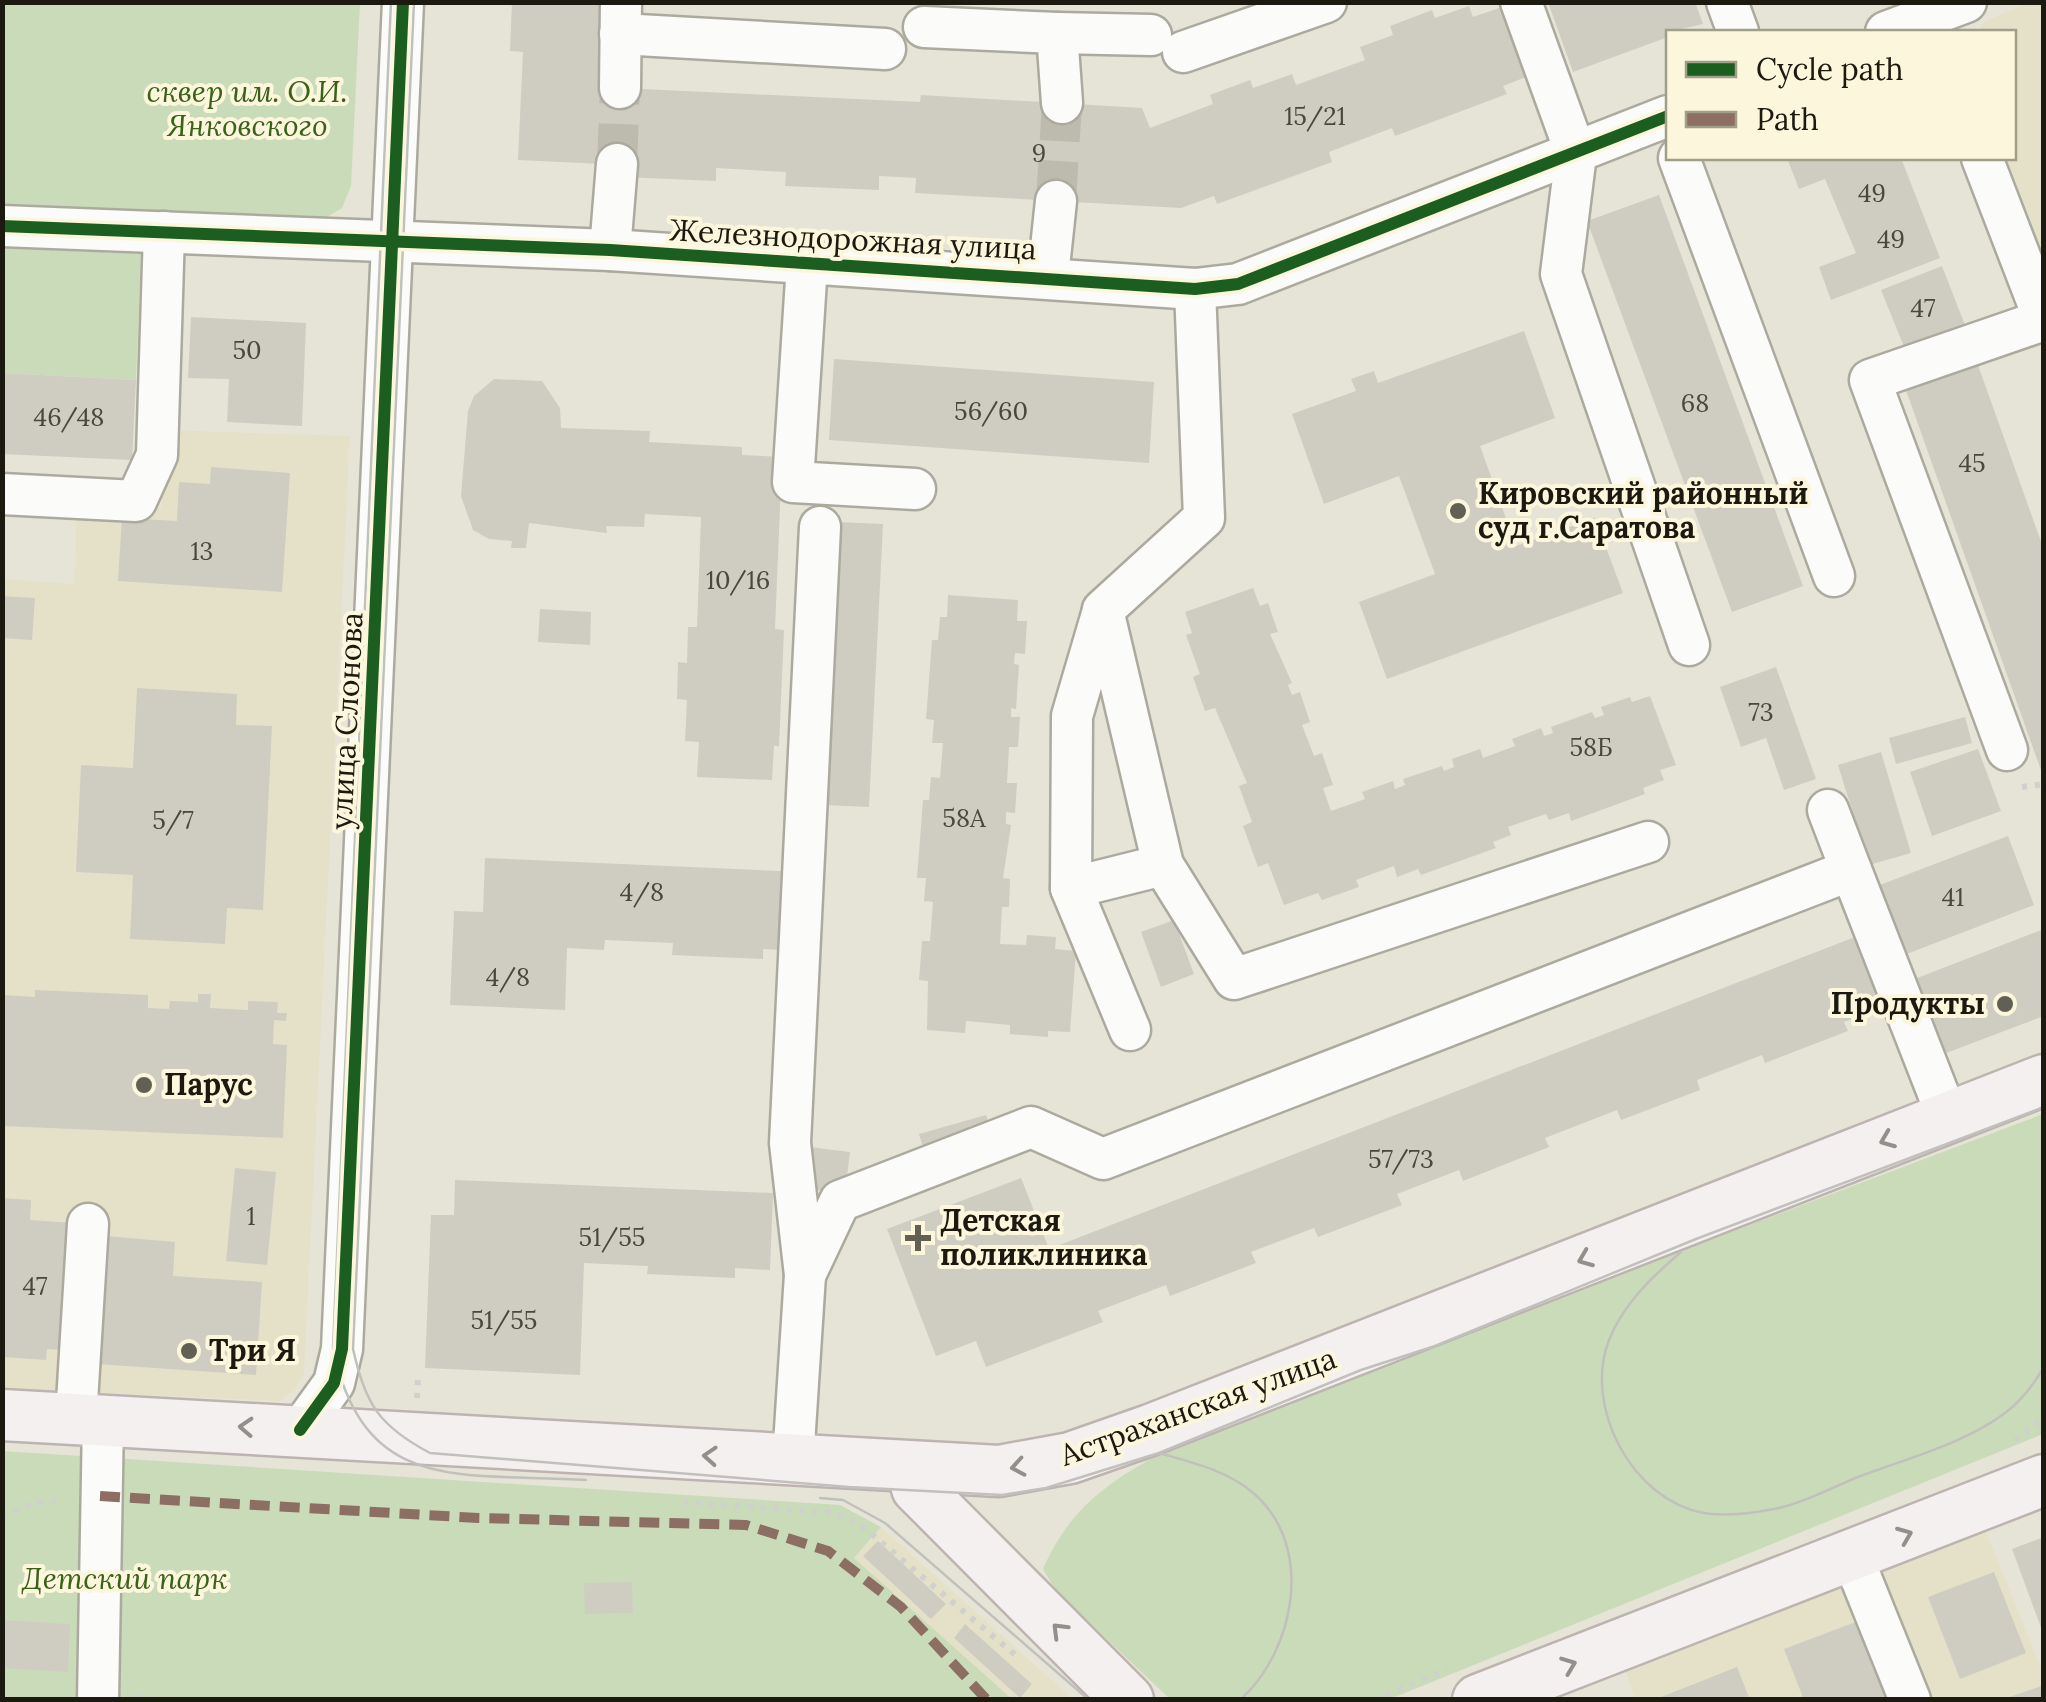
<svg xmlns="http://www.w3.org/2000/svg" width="2046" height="1702" font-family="Lora,serif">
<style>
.built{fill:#e5e1c9}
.green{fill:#cadbb9}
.building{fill:#cfcdc2}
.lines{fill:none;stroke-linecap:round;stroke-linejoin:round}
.minor-tunnel{stroke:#bdbbae;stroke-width:40;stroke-dasharray:40 20;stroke-linecap:butt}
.minor-casing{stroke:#acaa9f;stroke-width:45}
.major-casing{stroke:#bdb4b1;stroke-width:55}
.path{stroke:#d0d0cc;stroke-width:6;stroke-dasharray:5 8;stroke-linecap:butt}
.minor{stroke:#fbfbf9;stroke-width:40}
.major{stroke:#f5f0f0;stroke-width:50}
.tram{stroke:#c1c0bc;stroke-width:2.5}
.quiet{stroke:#8d6e63;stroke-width:10;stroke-dasharray:20 10;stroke-linecap:butt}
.cycleway-casing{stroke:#fbf6dc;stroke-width:19}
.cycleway{stroke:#1b5e20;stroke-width:12}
.oneway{stroke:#938f8b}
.poi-dot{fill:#626055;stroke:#fbf6dc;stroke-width:4}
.labels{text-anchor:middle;stroke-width:8;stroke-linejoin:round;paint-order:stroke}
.number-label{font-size:25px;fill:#4a483e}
.park-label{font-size:30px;font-style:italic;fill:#396218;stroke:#fbf6dc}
.street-label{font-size:30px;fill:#1b1910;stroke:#fbf6dc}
.poi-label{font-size:30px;font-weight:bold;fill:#1b1910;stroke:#fbf6dc;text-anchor:start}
</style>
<rect width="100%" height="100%" fill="#e6e4d6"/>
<g class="built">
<polygon points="2030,2 2043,3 2043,259 2006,158 2014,158 2014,32 1977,32 1985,21"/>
<polygon points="165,430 350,436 304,1373 295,1390 279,1401 3,1388 3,579 74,584 77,505 161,508"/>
<polygon points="881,1527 1053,1681 1071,1699 1012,1699 854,1558"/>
<polygon points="1985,1529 2043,1673 2043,1699 1635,1699 1624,1667"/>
</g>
<g class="green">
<polygon points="3,3 360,3 351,186 342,208 324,219 3,204"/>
<polygon points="2,248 141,254 136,380 3,373"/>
<path d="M2043,1114V1434L1390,1699H1170L1056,1591L1043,1569C1075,1496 1124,1474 1190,1437Z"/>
<polygon points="2,1451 840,1505 881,1527 854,1558 1012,1699 3,1699"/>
</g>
<g class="building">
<polygon points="512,2 603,2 600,87 920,102 921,95 1142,108 1150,128 1213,104 1210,95 1250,80 1253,88 1292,74 1296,85 1365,60 1360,47 1393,35 1390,26 1432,10 1435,18 1469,6 1473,17 1508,5 1534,74 1503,86 1507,94 1395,136 1392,128 1329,152 1332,162 1217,204 1214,196 1181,208 915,193 916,178 879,176 879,190 785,186 786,172 716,168 716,181 624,177 624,165 518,160 523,52 510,51"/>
<polygon points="1555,2 1695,2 1703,24 1668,32 1668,37 1573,72 1549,5"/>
<polygon points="1787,158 1901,158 1940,258 1831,300 1819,267 1856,253 1825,179 1799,189"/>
<polygon points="1659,195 1803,586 1732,612 1587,221"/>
<polygon points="1942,266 1965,325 1905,349 1881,290"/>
<polygon points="191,317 306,323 302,426 227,422 229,379 188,378"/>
<polygon points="1524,331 1555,418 1480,446 1516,546 1595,518 1623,593 1387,679 1359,602 1435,574 1399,476 1324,504 1292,414 1356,391 1351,379 1374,371 1378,383"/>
<polygon points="1974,354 2044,550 2043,776 1902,379"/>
<polygon points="834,359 1154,382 1149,463 829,440"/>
<polygon points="2,373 136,380 132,460 2,454"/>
<polygon points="494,379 542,381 560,408 561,428 650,431 649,442 742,447 742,455 782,457 775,629 784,630 779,746 774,746 772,780 697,777 699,742 685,741 687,700 677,699 678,662 687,663 688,627 697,627 701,517 645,514 644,527 606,526 607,533 529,523 526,548 511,548 512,541 489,539 473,530 461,496 468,411 474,396"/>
<polygon points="211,467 290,473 282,592 118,581 122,518 177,521 179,482 210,484"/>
<polygon points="838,522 883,524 869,807 824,805"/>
<polygon points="1253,588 1260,606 1268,603 1278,632 1270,634 1292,683 1288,685 1292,695 1300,692 1310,722 1302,725 1314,756 1322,753 1333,785 1323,788 1331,811 1365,799 1362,792 1393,781 1395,789 1405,785 1403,779 1442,766 1444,771 1454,767 1452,759 1480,749 1483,758 1515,746 1512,739 1541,728 1544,736 1553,733 1551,727 1592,712 1595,718 1604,715 1601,707 1630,697 1632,702 1650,696 1676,765 1660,770 1664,780 1643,788 1645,794 1571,821 1569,813 1549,820 1546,814 1508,827 1511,835 1493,842 1496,848 1421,875 1418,869 1397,877 1394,866 1356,880 1359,887 1322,900 1318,893 1284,905 1268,863 1258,867 1243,826 1252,822 1239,786 1247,783 1215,708 1205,711 1193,677 1200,674 1186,635 1192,633 1185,612"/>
<polygon points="948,595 1018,600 1017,621 1027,621 1025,654 1015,653 1014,664 1019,665 1016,709 1011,708 1011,717 1020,717 1018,747 1009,747 1007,783 1017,783 1015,813 1006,812 1006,824 1011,825 1003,878 1010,879 1009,907 1002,907 1000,944 1026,945 1027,935 1056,937 1055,949 1076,951 1070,1032 1048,1031 1048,1037 1010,1034 1010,1025 966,1021 965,1033 927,1030 928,981 919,980 922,941 930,941 933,902 924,901 926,878 917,878 923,800 929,800 931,777 940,778 943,743 932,743 934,720 926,719 932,640 938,640 940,617 947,617"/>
<polygon points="2,596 35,598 32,640 2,638"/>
<polygon points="540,609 591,612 590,645 538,642"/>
<polygon points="1776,667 1816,779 1784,790 1766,738 1741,747 1720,687"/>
<polygon points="137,688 237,694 236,725 272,726 263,910 227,908 225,944 130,939 133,875 76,872 81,765 133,768"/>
<polygon points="1965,717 1972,743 1896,764 1889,738"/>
<polygon points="1978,749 2001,811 1932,836 1910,772"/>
<polygon points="1881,752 1911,853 1869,865 1838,765"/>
<polygon points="2008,836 2034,905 1899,957 1872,888"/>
<polygon points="485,858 801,872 798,951 763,949 763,959 672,955 673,943 605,940 604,950 567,948 565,1010 450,1005 454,911 483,912"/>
<polygon points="1174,920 1194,974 1161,987 1141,932"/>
<polygon points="2044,929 2044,1016 1941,1055 1912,980"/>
<polygon points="1855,937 1882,1008 1844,1022 1848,1031 1765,1063 1762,1055 1697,1080 1700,1090 1621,1120 1617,1110 1545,1138 1549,1147 1463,1181 1459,1170 1397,1194 1402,1205 1318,1237 1314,1228 1251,1252 1256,1263 1170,1296 1166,1285 1098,1311 1103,1322 986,1367 976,1341 936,1356 887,1229 1021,1178 1049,1249"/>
<polygon points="35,990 148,995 148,1008 169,1009 170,1001 198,1002 198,994 211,994 210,1008 248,1010 248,1001 278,1002 277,1013 287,1013 286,1021 274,1020 273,1044 287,1045 283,1138 2,1126 3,995 35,997"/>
<polygon points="986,1115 994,1141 927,1160 919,1134"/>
<polygon points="802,1146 850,1152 845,1193 798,1188"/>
<polygon points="235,1168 276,1172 267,1265 226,1261"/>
<polygon points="455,1180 773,1193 770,1270 735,1268 735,1278 647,1274 648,1266 584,1263 580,1375 425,1368 431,1215 454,1215"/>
<polygon points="2,1198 31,1200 30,1220 72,1223 65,1350 47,1349 46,1360 2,1357"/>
<polygon points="106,1236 175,1242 173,1276 262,1282 256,1375 97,1364"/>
<polygon points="2044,1537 2044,1633 2043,1633 2012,1549"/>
<polygon points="878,1541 946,1604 931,1619 863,1556"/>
<polygon points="1994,1572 2026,1653 1960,1679 1928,1597"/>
<polygon points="632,1582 633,1613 585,1614 584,1583"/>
<polygon points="2,1620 70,1624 68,1672 2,1668"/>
<polygon points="1861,1620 1892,1700 1804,1700 1784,1649"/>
<polygon points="965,1624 1032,1684 1020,1698 954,1638"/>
<polygon points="1737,1667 1750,1700 1656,1700 1656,1699"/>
<polygon points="2044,1685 2044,1700 2005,1700 2004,1699"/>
</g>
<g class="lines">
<g class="minor-tunnel">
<polyline points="617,164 620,88"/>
<polyline points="1056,201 1062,103"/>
</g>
<defs>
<g id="minor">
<polyline points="1521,2 1576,154 1561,274 1689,645"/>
<polyline points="1727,2 1738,32"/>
<polyline points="924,27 1057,33 1062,103"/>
<polyline points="1886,32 1966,2"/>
<polyline points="1057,33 1151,35"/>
<polyline points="620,34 885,49"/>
<polyline points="1183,52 1326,2"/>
<polyline points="620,88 621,2"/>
<polyline points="1679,158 1834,576"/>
<polyline points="1982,158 2044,319"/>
<polyline points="2,226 610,250 1195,289 1238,284 1668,116"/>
<polyline points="610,250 617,164"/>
<polyline points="807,264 793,482 915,489"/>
<polyline points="1048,276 1056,201"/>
<polyline points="1195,289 1204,518 1103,610 1163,865 1234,979 1648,842"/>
<polyline points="2,494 136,501 157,455 164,232"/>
<polyline points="1102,614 1072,716 1071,888 1130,1030"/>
<polyline points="2007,750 1870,380 2044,320"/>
<polyline points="1828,810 1851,870"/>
<polyline points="1071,888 1163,865"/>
<polyline points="805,1275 840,1201 1031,1127 1103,1159 1851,870 1947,1116"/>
<polyline points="76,1418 88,1224"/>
<polyline points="300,1430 334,1383 342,1349 403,2"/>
<polyline points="793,1460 805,1275 790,1143 820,527"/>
<polyline points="1852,1556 1910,1700"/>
<polyline points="98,1700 103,1420"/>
</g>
<g id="major">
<polyline points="2,1415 999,1471 1070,1458 1150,1430 2044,1080"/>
<polyline points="912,1468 917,1488 1128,1700"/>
<polyline points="1478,1700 2044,1480"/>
</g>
</defs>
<use href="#minor" class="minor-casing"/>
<use href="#major" class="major-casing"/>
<g class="path">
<polyline points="2022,787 2044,784"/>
<polyline points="417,1398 418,1375"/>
<polyline points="2015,1441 2044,1418"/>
<polyline points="683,1502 834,1513 856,1521 1019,1658"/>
<polyline points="2,1517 30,1504 63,1500"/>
<polyline points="136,1697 164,1698"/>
<polyline points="1374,1700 1447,1669"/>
<polyline points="1614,1700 1614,1699"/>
</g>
<use href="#minor" class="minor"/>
<use href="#major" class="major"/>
<g class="tram">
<path d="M391,2L333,1349C365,1497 463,1472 586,1480"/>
<path d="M414,2L353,1349C366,1405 379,1426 430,1453L849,1487L1002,1495L1046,1488L1159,1453L1361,1370L1435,1346L1696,1239L2044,1107"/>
<polyline points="2044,1202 2044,1252"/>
<path d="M1681,1252C1653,1276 1623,1304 1609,1340C1583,1407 1632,1500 1704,1513C1728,1517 1755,1513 1779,1508C1806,1502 1833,1487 1858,1477C1905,1459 1964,1444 2005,1413C2022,1400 2033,1386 2044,1367"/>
<path d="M1159,1453C1190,1462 1226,1470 1252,1492C1316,1545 1295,1651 1240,1700"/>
<polyline points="820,1498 843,1500 885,1523 1089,1700"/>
</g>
<polyline class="quiet" points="100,1496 478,1518 746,1525 828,1551 901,1607 987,1700"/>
<defs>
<g id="cycleway">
<polyline points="2,226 610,250 1195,289 1238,284 1668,116"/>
<polyline points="300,1430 334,1383 342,1349 403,2"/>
</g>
</defs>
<use href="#cycleway" class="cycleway-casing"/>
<use href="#cycleway" class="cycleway"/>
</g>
<defs><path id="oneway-chevron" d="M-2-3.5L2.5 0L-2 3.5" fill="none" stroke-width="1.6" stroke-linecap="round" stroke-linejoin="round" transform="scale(2.5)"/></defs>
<g class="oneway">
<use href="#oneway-chevron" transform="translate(1887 1140) rotate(158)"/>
<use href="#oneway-chevron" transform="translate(1585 1259) rotate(158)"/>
<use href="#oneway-chevron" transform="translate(246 1427) rotate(-177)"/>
<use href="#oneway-chevron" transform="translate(710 1456) rotate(-176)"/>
<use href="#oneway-chevron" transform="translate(1018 1467) rotate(170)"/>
<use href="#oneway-chevron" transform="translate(1905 1535) rotate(-22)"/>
<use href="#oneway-chevron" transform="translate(1059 1630) rotate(-135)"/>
<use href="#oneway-chevron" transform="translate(1569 1665) rotate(-21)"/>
</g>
<g class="poi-dot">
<circle cx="1458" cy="511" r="10"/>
<circle cx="2005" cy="1004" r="10"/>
<circle cx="144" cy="1085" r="10"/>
<path d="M913 1223h10v10h10v10h-10v10h-10v-10h-10v-10h10z"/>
<circle cx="189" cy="1351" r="10"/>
</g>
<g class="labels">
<g class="number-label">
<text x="1315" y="125">15/21</text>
<text x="1039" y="162">9</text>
<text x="1872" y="202">49</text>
<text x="1891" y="248">49</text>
<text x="1923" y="317">47</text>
<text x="247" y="359">50</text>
<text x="1695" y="412">68</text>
<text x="991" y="420">56/60</text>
<text x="69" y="426">46/48</text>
<text x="1972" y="472">45</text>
<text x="202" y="560">13</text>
<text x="738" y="589">10/16</text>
<text x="1761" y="721">73</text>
<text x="1591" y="756">58Б</text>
<text x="964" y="827">58А</text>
<text x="173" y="829">5/7</text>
<text x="642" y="901">4/8</text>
<text x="1953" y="906">41</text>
<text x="508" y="986">4/8</text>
<text x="1401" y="1168">57/73</text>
<text x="251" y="1225">1</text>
<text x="612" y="1246">51/55</text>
<text x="35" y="1295">47</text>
<text x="504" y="1329">51/55</text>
</g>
<g class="park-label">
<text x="247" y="102">сквер им. О.И.<tspan x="247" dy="34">Янковского</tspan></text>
<text x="125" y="1589">Детский парк</text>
</g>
<g class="street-label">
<text transform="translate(853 240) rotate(3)" y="10">Железнодорожная улица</text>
<text transform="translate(347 721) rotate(-87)" y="10">улица Слонова</text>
<text transform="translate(1198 1407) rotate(-20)" y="10">Астраханская улица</text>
</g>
<g class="poi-label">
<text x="1478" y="504">Кировский районный<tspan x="1478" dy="34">суд г.Саратова</tspan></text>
<text x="1985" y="1014" text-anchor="end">Продукты</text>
<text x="164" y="1095">Парус</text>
<text x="940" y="1231">Детская<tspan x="940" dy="34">поликлиника</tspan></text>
<text x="209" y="1361">Три Я</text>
</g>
</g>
<rect width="2046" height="1702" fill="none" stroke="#1b1910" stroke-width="10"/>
<rect x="1666" y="30" width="350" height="130" fill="#fbf6dc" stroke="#a19e8a" stroke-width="2.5"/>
<rect x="1686" y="62" width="50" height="15" fill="#1b5e20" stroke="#a19e8a" stroke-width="2.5"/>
<text x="1756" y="80" font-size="30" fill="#1b1910">Cycle path</text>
<rect x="1686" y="112" width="50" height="15" fill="#8d6e63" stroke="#a19e8a" stroke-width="2.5"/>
<text x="1756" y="130" font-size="30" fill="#1b1910">Path</text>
</svg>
